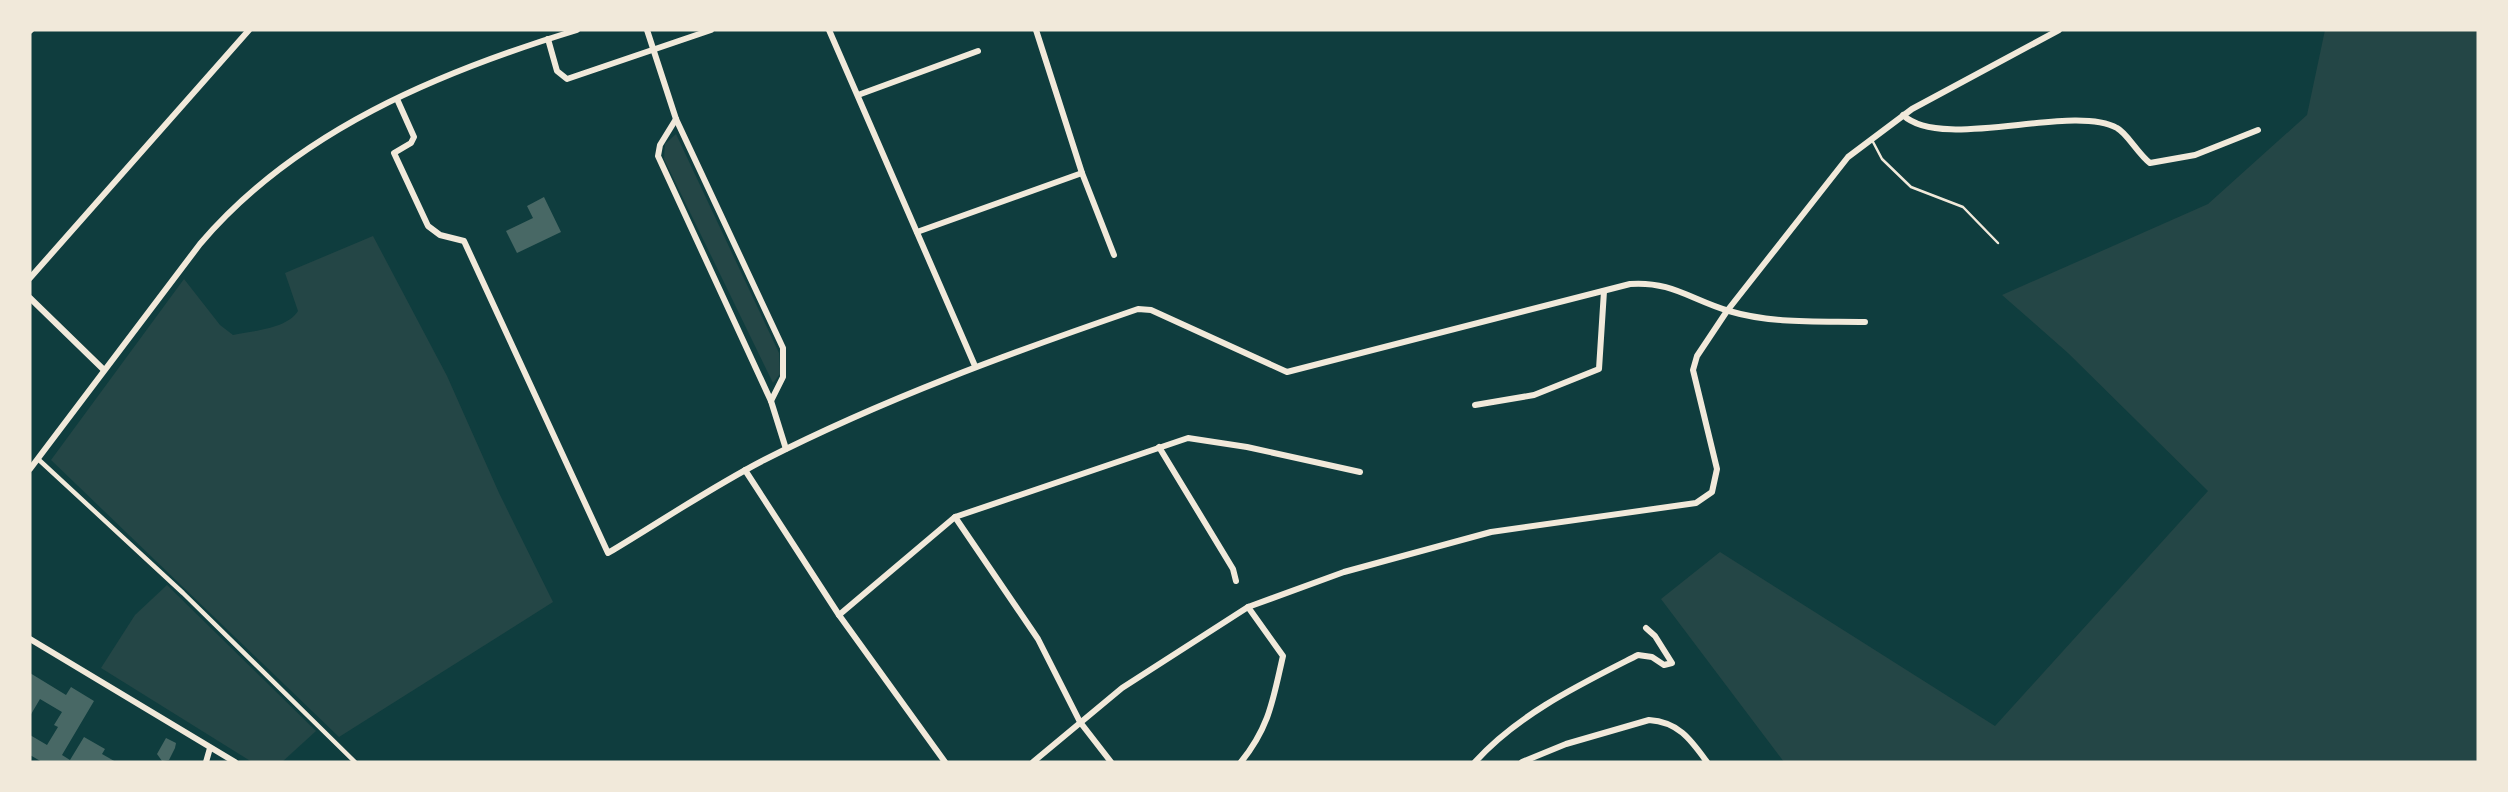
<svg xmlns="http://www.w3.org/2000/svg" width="2508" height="792" font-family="'Nunito Sans',sans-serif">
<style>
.green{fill:#244646}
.building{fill:#486865}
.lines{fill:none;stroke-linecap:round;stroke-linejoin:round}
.service{stroke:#f1e9da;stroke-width:2.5}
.pedestrian{stroke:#f1e9da;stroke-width:4.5}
.minor{stroke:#f1e9da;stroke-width:6}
</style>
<rect width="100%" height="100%" fill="#0f3d3e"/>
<g class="green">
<polygon points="2325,30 2478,30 2478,762 1784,762 1661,599 1720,552 1995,726 2208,491 2068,353 2002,295 2208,204 2307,115"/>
<polygon points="676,134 779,353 780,374 773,383 664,159 665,144"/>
<path d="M373,236L447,376L499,493L553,602L339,737L51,460L184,279L220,325L233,335C252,331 287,329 298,311L285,273Z"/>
<polygon points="167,585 316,731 282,762 252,762 101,668 135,615"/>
</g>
<g class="building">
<polygon points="544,197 561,232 517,253 506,231 533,218 527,206"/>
<polygon points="30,673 66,695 71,687 94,701 62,755 70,760 84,737 105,749 102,754 116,762 42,762 30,755 30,735 47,745 58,727 54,725 62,712 40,699 30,716"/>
<polygon points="166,738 176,743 175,748 169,760 162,761 157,754"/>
</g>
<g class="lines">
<polyline class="service" points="1872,140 1882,159 1911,187 1963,207 1998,243"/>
<polyline class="pedestrian" points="38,459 183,593 355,762"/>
<g class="minor">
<polyline points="647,30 676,119 783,348 783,377 771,401"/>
<polyline points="829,30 975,366"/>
<polyline points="1036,30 1082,173 1114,255"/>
<polyline points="30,31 31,30"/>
<polyline points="548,39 557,71 567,79 711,30"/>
<polyline points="858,95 978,51"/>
<path d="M397,99L414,137L411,143L394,153L428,226L440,235L464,241L608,553C660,522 710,488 764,460C884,399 1010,353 1138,309L1151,310L1287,372L1630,284C1672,281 1691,300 1729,311C1772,324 1821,321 1865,322"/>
<path d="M1903,115C1942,152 2072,103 2117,128C2127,133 2138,154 2150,163L2195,155L2258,130"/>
<polyline points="676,119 660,145 658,156 771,401 786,449"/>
<polyline points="917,232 1082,173"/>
<polyline points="30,278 249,30"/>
<polyline points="30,298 104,370"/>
<polyline points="1475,405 1534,395 1599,369 1604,291"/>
<polyline points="1159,447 1233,569 1236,581"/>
<path d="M30,469L200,244C296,131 439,72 577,30"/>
<polyline points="745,470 839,615 945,762"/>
<polyline points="955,517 1038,639 1080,722 1111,762"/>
<polyline points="839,615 955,517 1188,438 1247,447 1360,472"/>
<polyline points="30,639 235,762"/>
<polyline points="206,762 210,748"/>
<polyline points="1033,762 1122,688 1248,607 1344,572 1491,532 1696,503 1712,492 1717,469 1693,370 1697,356 1727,311 1848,157 1912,109 2059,30"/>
<path d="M1241,762C1270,726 1273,699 1283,656L1248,607"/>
<path d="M1475,762C1518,714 1581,684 1638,655L1652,657L1664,665L1672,663L1655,636L1646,628"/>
<path d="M1522,762L1566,744L1649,720C1679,722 1691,740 1707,762"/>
</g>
</g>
<rect width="2508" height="792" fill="none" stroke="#f1e9da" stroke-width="63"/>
</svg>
